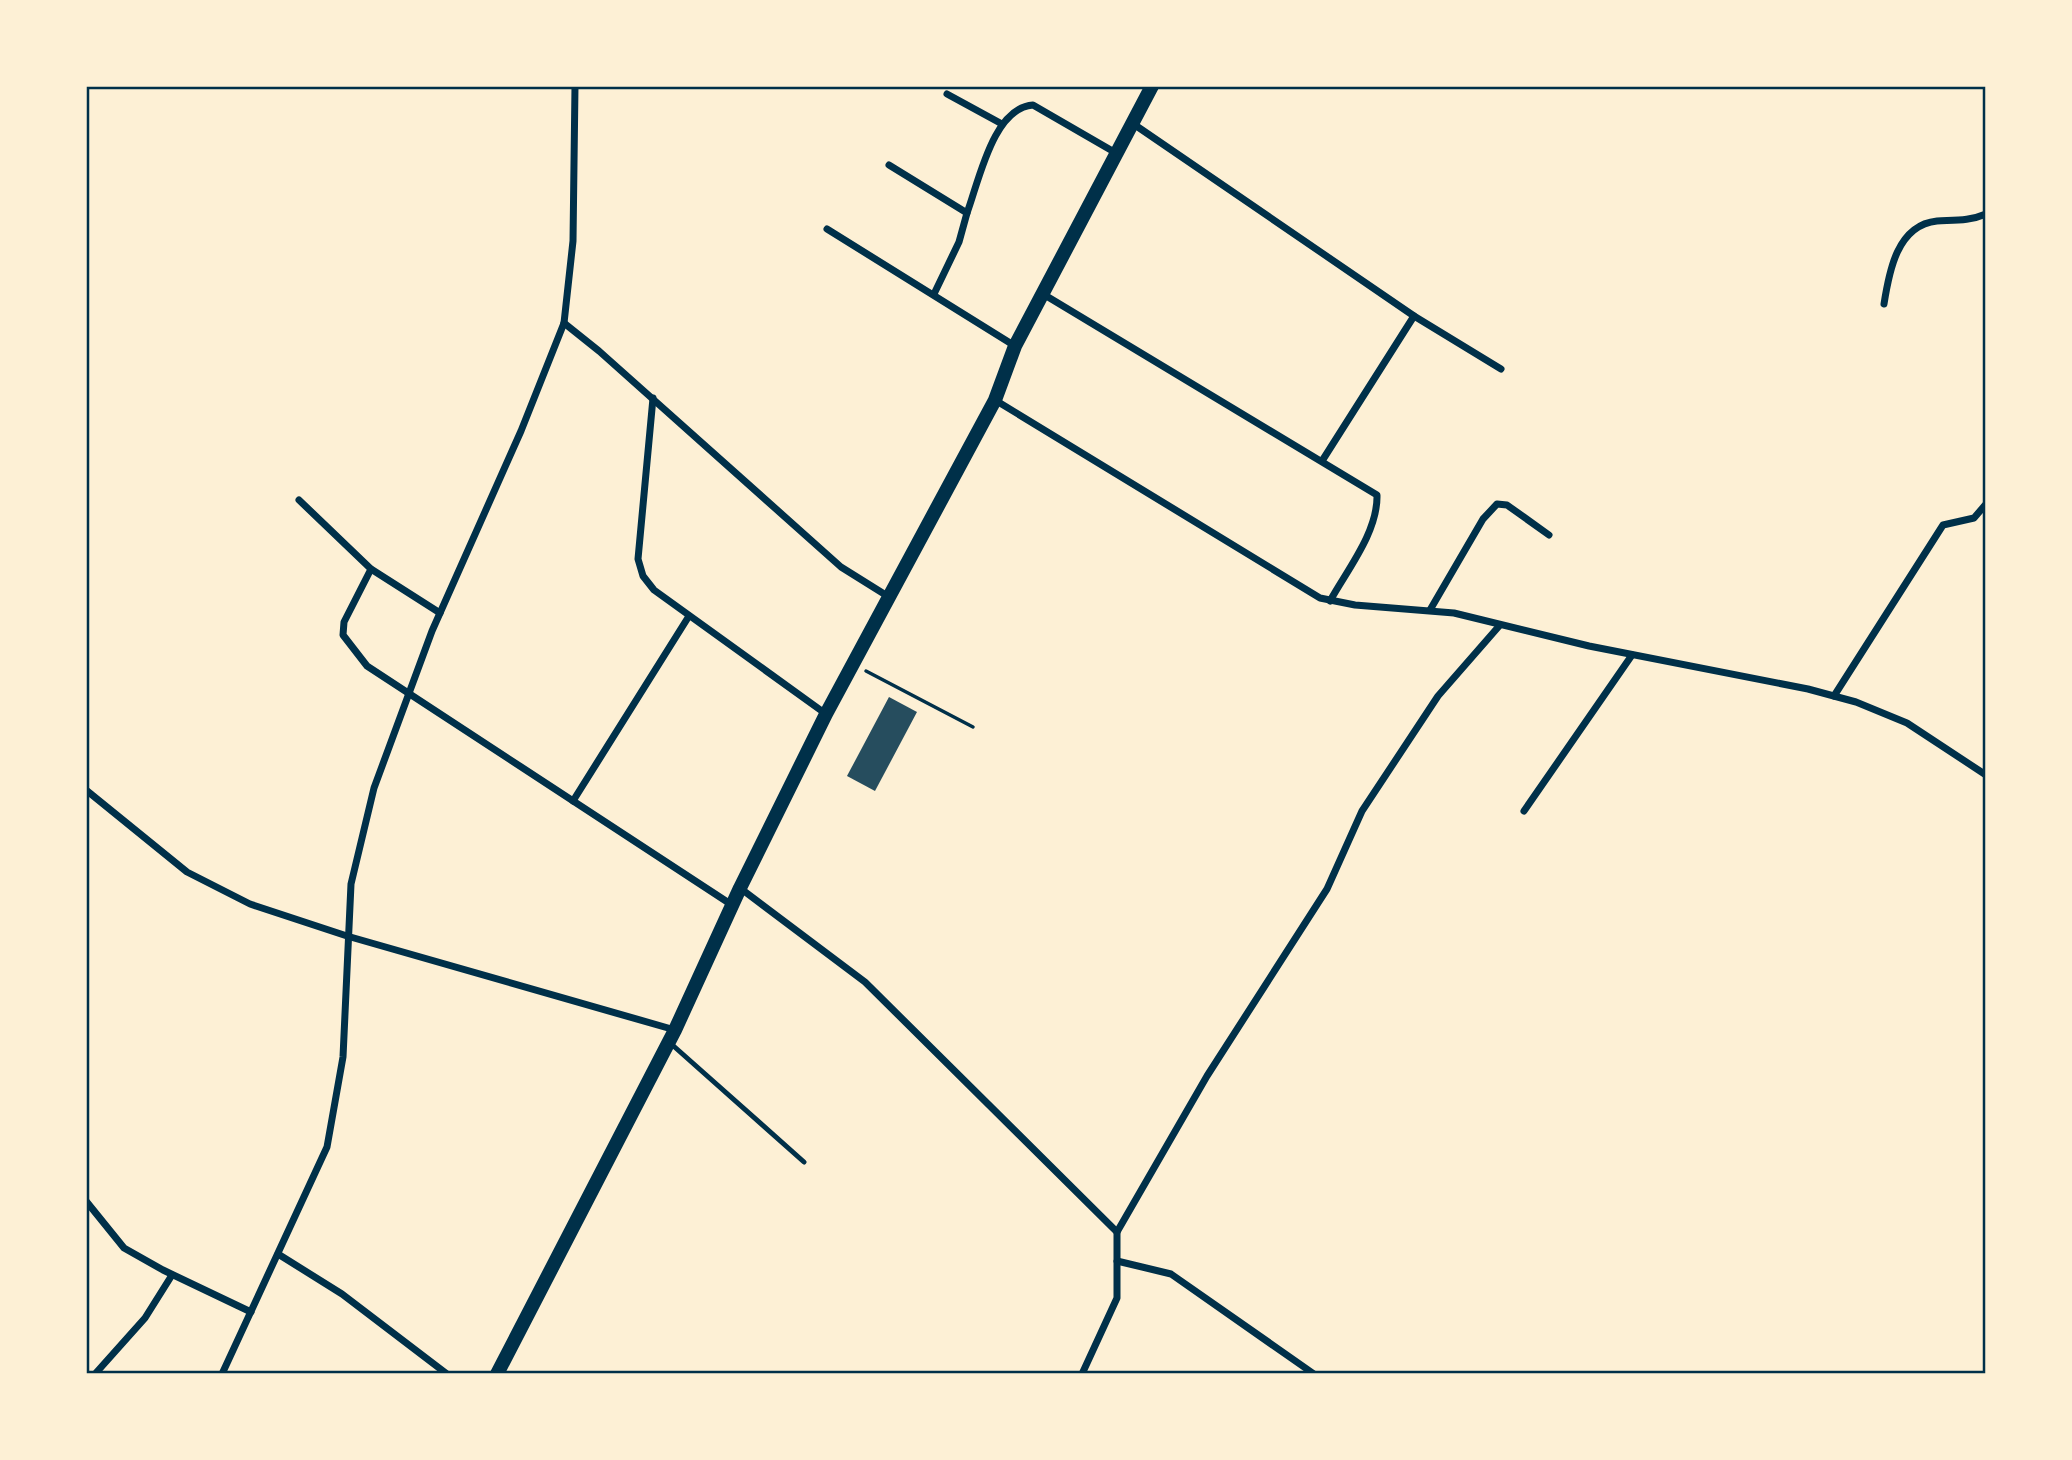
<svg xmlns="http://www.w3.org/2000/svg" width="2072" height="1460" font-family="'Archivo Narrow',sans-serif">
<style>
.building{fill:#264d5e}
.lines{fill:none;stroke-linecap:round;stroke-linejoin:round}
.path{stroke:#003049;stroke-width:3.5}
.service{stroke:#003049;stroke-width:5}
.minor{stroke:#003049;stroke-width:7}
.secondary{stroke:#003049;stroke-width:14}
.neatline{fill:none;stroke:#003049;stroke-width:2.5}
</style>
<rect width="100%" height="100%" fill="#fdf0d5"/>
<polygon class="building" points="889,697 917,712 875,791 847,776"/>
<g class="lines">
<polyline class="path" points="866,671 973,727"/>
<polyline class="service" points="669,1042 804,1162"/>
<g class="minor">
<polyline points="947,94 1002,124"/>
<polyline points="1132,123 1414,316 1501,369"/>
<polyline points="889,165 967,213 959,242 934,294"/>
<path d="M967,213C979,181 993,108 1033,105L1116,153"/>
<polyline points="827,229 1015,346"/>
<path d="M1043,294L1377,495C1378,532 1347,570 1330,601"/>
<path d="M1884,304C1889,272 1897,225 1937,221C1954,220 1970,221 1986,214"/>
<polyline points="564,323 599,351 841,567 889,597"/>
<polyline points="653,398 638,559 643,576 654,590 826,714"/>
<polyline points="995,400 1320,598 1355,605 1454,613 1589,646 1808,689 1856,702 1907,723 1986,775"/>
<polyline points="1322,461 1414,316"/>
<polyline points="299,500 371,569 440,613"/>
<polyline points="371,569 344,622 343,635 367,666 732,905"/>
<polyline points="1430,610 1483,519 1497,504 1507,505 1549,535"/>
<polyline points="1834,696 1943,525 1974,518 1986,504"/>
<polyline points="86,790 187,872 250,904 347,936 675,1030"/>
<polyline points="573,801 689,616"/>
<polyline points="1524,811 1632,655"/>
<polyline points="740,888 865,982 1117,1232"/>
<polyline points="86,1201 124,1248 163,1270 251,1312"/>
<polyline points="278,1254 342,1294 447,1374"/>
<polyline points="1117,1261 1171,1274 1314,1374"/>
<polyline points="95,1374 145,1318 172,1275"/>
<polyline points="222,1374 327,1147 343,1057 351,884 374,788 432,631 521,431 564,323 573,241 575,86"/>
<polyline points="1082,1374 1117,1298 1117,1232 1207,1076 1327,889 1362,811 1438,696 1500,625"/>
</g>
<polyline class="secondary" points="497,1374 675,1030 740,888 826,714 995,400 1015,346 1152,86"/>
</g>
<rect width="2072" height="1460" fill="none" stroke="#fdf0d5" stroke-width="175"/>
<rect x="88" y="88" width="1896" height="1284" class="neatline"/>
</svg>
